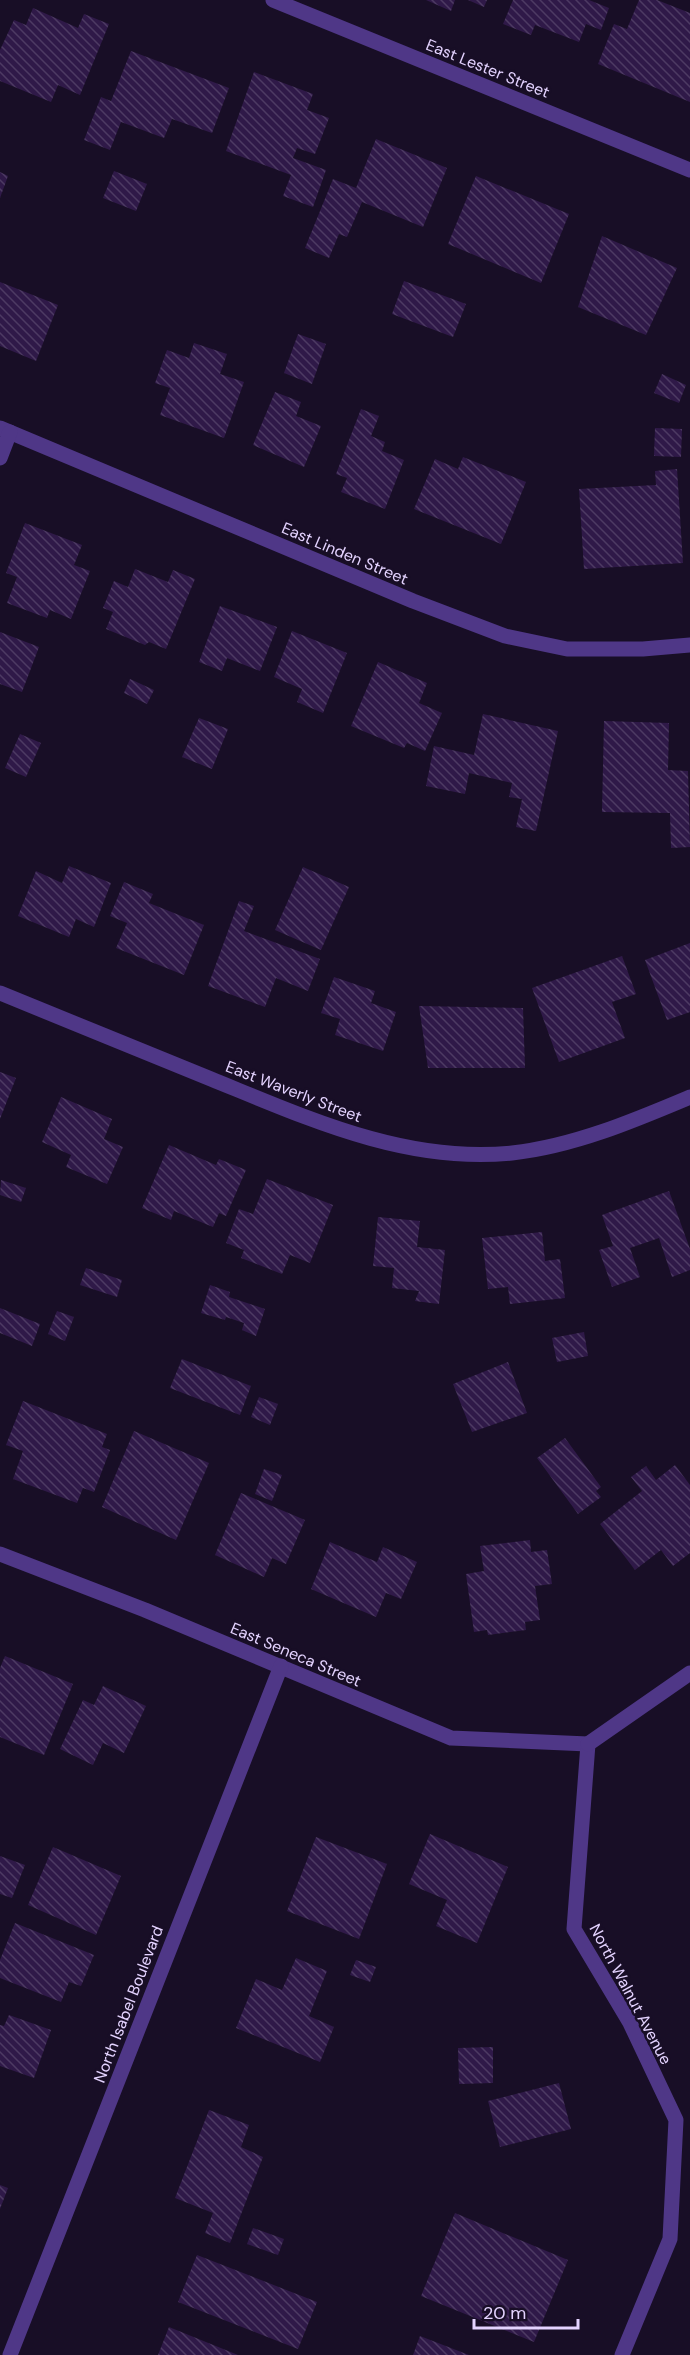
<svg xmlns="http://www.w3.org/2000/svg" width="690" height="2355" font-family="'DM Sans',sans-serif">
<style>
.building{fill:url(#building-back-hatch)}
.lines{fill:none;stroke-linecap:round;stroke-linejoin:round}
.minor{stroke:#4f3787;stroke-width:15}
.labels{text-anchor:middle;stroke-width:5;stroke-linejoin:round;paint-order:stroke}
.street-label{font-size:16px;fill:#e4d3ff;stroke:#180e26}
</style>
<defs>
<pattern id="building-back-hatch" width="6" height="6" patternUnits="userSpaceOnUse" patternTransform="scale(1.5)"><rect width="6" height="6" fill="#2f1948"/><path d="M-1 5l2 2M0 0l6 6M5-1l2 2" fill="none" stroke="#4d3a63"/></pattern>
</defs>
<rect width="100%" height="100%" fill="#180e26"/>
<g class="building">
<polygon points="426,0 455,0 451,11"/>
<polygon points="468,0 487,0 484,7"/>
<polygon points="513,0 589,0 609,8 601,30 586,24 579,42 535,25 531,35 503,24"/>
<polygon points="639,0 657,0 690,13 690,102 598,64 614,24 627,29"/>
<polygon points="33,8 78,28 84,14 109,24 80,95 58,85 51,102 0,81 0,50 14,20 26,25"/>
<polygon points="131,51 229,88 212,133 172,119 164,138 121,122 110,150 84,140 101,97 111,101"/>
<polygon points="254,72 313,94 307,110 329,118 315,154 297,148 293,158 326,170 313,207 283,196 291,175 226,151"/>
<polygon points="376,139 447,168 423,227 362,202 347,237 339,234 329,258 305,248 333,179 356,188"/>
<polygon points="114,171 147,184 136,211 103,198"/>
<polygon points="0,172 8,176 0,198"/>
<polygon points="476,176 569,214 541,283 448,244"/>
<polygon points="602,236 677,268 646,335 578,307"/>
<polygon points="404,281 466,304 453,337 392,314"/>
<polygon points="0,282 58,305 36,361 0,346"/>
<polygon points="298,334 326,344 312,384 284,373"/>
<polygon points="194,343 227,354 220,374 244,382 224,438 160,415 170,388 155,383 167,350 189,358"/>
<polygon points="662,374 686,385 679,403 654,393"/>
<polygon points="275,392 301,402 296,416 321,426 304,467 253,445"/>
<polygon points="361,409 379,416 371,436 385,442 382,451 404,460 385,509 341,492 347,478 336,474"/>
<polygon points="655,428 682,429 681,457 654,456"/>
<polygon points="463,457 526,482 501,544 414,509 435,459 458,469"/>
<polygon points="677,469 683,563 584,569 579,489 656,485 655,471"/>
<polygon points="25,523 82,545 74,565 90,571 71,619 50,610 47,618 7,603 17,577 6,573"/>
<polygon points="135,569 168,582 173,570 195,579 166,649 149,642 145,645 106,629 113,612 103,608 114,581 128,587"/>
<polygon points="220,606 277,627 260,671 227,658 222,671 199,662"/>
<polygon points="292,631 347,653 323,713 297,702 302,689 274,677"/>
<polygon points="0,632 39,647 22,692 0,684"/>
<polygon points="378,662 427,683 419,703 442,713 425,751 407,743 404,748 351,726"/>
<polygon points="130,679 154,690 147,704 124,693"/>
<polygon points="483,714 558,731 536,831 516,827 522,799 509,797 512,783 469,773 465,794 426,786 434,746 474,755"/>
<polygon points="199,718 228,729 212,769 182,757"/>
<polygon points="604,721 669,723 668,770 688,771 690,847 671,848 670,813 602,812"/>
<polygon points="20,734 41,743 26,777 5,768"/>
<polygon points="69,866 111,883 94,927 76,919 69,937 18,916 36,871 62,883"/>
<polygon points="303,867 349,887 321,950 275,930"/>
<polygon points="124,882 153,894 149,903 204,925 184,975 116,948 127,923 110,916"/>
<polygon points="239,901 254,906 244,931 320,959 308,991 276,978 265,1007 208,986"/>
<polygon points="690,943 690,1012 667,1020 645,960"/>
<polygon points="622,956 636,994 612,1002 625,1038 559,1062 532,988"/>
<polygon points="334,977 375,991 371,1003 396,1012 383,1051 335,1035 340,1019 321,1013"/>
<polygon points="419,1006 523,1008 525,1068 428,1068"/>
<polygon points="0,1072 16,1078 0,1119"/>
<polygon points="61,1097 112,1119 104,1139 123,1147 107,1184 66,1167 71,1155 42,1142"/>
<polygon points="169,1145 216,1165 219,1159 246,1170 226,1216 219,1213 213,1227 174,1211 171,1220 142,1208"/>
<polygon points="267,1179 333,1205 310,1263 290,1255 282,1274 241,1258 244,1250 226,1243 239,1209 253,1214"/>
<polygon points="1,1180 26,1188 21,1202 0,1195"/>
<polygon points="669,1191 690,1249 690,1270 672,1277 659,1238 630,1248 640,1277 612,1287 599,1250 613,1246 602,1215"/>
<polygon points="378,1217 420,1221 417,1247 445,1250 439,1304 415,1301 419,1291 392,1288 394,1268 373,1266"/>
<polygon points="542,1232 545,1261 560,1259 565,1298 510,1304 508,1287 488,1289 482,1238"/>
<polygon points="86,1268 122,1280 117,1297 80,1285"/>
<polygon points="210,1285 230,1292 229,1297 265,1309 256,1336 242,1330 244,1323 226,1317 225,1320 201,1313"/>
<polygon points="0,1308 40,1324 32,1346 0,1333"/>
<polygon points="57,1311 74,1317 65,1341 48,1334"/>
<polygon points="584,1332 588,1356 557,1362 552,1338"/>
<polygon points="182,1359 251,1386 240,1415 170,1388"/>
<polygon points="508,1362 527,1413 472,1432 453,1384"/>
<polygon points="259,1397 278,1404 270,1425 251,1417"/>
<polygon points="23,1401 107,1434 102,1447 110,1450 94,1492 83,1488 77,1503 13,1479 23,1451 6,1445"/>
<polygon points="134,1431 209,1463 176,1540 102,1507"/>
<polygon points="565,1438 601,1487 596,1491 601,1497 578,1514 537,1458"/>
<polygon points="675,1465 690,1485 690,1553 673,1566 661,1550 635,1570 600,1524 642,1491 631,1477 646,1466 656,1480"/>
<polygon points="264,1469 282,1475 272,1501 255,1494"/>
<polygon points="241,1493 305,1520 286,1564 272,1558 264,1577 215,1555"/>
<polygon points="530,1540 531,1552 547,1550 552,1584 535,1586 540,1620 525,1622 526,1630 488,1635 487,1630 474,1632 466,1574 484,1571 480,1546"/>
<polygon points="330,1542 377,1562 383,1547 417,1562 401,1599 386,1593 376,1617 311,1589"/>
<polygon points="5,1656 73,1684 44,1755 0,1737 0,1668"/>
<polygon points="103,1686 146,1706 124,1753 103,1743 93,1765 60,1749 83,1700 94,1705"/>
<polygon points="430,1834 508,1867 477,1943 436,1926 447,1900 409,1884"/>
<polygon points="316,1837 387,1864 359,1939 287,1911"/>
<polygon points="53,1847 121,1876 96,1935 28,1905"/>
<polygon points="0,1856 25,1865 12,1898 0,1894"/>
<polygon points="15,1923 94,1955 81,1986 69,1982 61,2002 0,1978 0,1960"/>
<polygon points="296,1958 327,1971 309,2016 334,2027 320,2062 236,2028 256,1979 282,1990"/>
<polygon points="356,1960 376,1967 370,1982 350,1975"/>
<polygon points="9,2015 51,2030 34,2078 0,2066 0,2025 4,2026"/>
<polygon points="493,2047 493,2083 459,2084 458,2048"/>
<polygon points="559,2083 571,2129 500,2147 488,2101"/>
<polygon points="209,2110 249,2125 241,2147 263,2157 230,2243 205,2233 213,2213 175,2198"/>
<polygon points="0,2185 8,2188 0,2209"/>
<polygon points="455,2213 568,2260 534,2342 421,2296"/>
<polygon points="253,2228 284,2239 278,2255 247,2244"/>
<polygon points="197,2255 317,2302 298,2349 178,2302"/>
<polygon points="169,2327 238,2355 158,2355"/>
<polygon points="420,2336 469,2355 413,2355"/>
</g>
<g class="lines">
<g class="minor">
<polyline points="273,0 690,170"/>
<polyline points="0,428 413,601 505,636 567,649 643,649 690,645"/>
<polyline points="0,458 10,432"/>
<path d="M0,993C70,1022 141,1050 211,1079C307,1118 406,1164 512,1153C574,1146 633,1121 690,1097"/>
<polyline points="0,1554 145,1610 451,1738 588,1744"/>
<polyline points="588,1744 574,1929 630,2023 676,2120 670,2239 622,2355"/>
<polyline points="588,1744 690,1673"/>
<polyline points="10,2355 281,1666"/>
</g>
</g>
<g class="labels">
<g class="street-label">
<text transform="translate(488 68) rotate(22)" y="6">East Lester Street</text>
<text transform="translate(345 553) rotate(23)" y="6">East Linden Street</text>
<text transform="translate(294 1091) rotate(21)" y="6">East Waverly Street</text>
<text transform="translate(296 1654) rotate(23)" y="6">East Seneca Street</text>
<text transform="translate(631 1994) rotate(62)" y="6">North Walnut Avenue</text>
<text transform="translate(128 2004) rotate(-69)" y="6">North Isabel Boulevard</text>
</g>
</g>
<path d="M474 2319v9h104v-9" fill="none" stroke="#e4d3ff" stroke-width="3"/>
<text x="483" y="2319" font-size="18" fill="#e4d3ff" stroke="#180e26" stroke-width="4.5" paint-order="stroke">20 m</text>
</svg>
